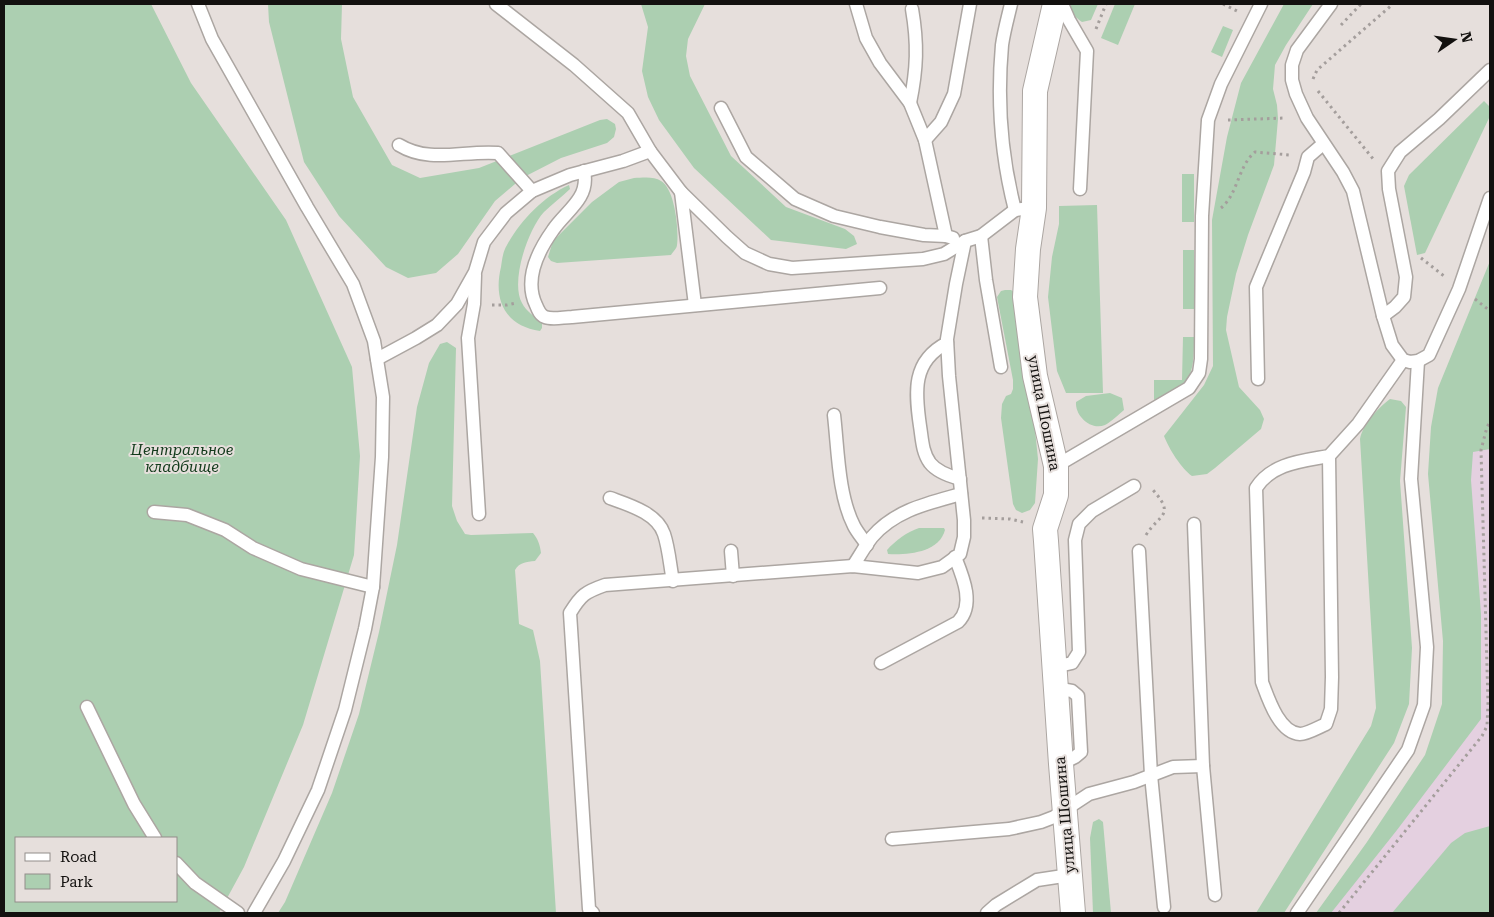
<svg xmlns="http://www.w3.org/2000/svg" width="1494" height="917" font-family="'Roboto Serif',serif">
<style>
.education{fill:#e4d0e0}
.green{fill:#accfb1;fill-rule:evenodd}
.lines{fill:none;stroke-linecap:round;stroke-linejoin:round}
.lane-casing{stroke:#aca6a2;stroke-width:15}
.street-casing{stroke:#aca6a2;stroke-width:26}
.path{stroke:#a49e9c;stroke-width:3;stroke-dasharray:2.5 4;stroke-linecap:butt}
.lane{stroke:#fff;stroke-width:12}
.street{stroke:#fff;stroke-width:24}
.labels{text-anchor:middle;stroke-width:4;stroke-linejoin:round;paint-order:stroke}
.street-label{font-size:15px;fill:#13110f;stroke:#e6dfdc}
.park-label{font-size:15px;font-style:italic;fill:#123a1b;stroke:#e6dfdc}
</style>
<rect width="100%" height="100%" fill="#e6dfdc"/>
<polygon class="education" points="1458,419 1490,419 1490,913 1325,913 1463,736"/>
<g class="green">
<path d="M4,4H151L191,83L286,220L352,367L360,456L354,555L303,725L244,867L219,913H4ZM16,838H176V901H16Z"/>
<polygon points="268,4 342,4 341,39 353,97 392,165 420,178 479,168 600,120 607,119 615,124 616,129 614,137 607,143 561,158 522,178 495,201 458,254 436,273 408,278 386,267 339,216 304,162 269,22"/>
<polygon points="641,4 705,4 688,39 686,56 690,76 731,156 786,207 845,229 854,236 857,244 846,249 771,240 694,168 659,120 648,97 642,71 648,27"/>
<path d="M1071,4H1098L1091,20L1082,22C1075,17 1070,13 1071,4Z"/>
<polygon points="1115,4 1135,4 1118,45 1101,38"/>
<path d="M1284,4H1313L1286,45L1275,65L1273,89L1277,105L1278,119L1274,165L1248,235L1236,274L1227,317L1226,330L1239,387L1260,410L1264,419L1261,429L1215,468L1207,474L1192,476C1181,468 1169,449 1164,436L1204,385L1213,366L1212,220L1227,137L1241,83Z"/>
<polygon points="1223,26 1233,30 1222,57 1211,52"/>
<polygon points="1484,101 1490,107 1490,116 1425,253 1417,255 1404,186 1409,175"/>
<rect x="1182" y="174" width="12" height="48"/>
<path d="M634,178C642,178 654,176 661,181C675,189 679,230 677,245C677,248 673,252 671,255L557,263L551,261L548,257L553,241L592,202L619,182Z"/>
<path d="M569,185L570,189C562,197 552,204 544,212C528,229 510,282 522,303C526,311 535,317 542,322V328L540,331C505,326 493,300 501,267C502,260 503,251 507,245C521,220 543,197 569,185Z"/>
<polygon points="1097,205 1103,393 1066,393 1057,371 1048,297 1052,257 1059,224 1059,206"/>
<rect x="1183" y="250" width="11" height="59"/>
<polygon points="1490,261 1490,449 1473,452 1471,480 1481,614 1481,719 1397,830 1331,913 1316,913 1367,842 1425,755 1442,704 1443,641 1428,474 1431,427 1438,388"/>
<polygon points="1005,290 1011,290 1017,294 1027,352 1038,459 1035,503 1030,510 1022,513 1016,510 1013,504 1001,418 1002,404 1006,396 1011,394 1013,389 1013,380 997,297 1001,291"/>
<path d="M1183,337H1194C1194,376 1192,385 1154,400V380H1182Z"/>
<path d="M447,342L456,348L452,506L457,521L465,534L471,535L533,533C538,539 540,545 541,553L535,561C526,562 520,562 515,570L519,624L533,630L540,661L556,913H278L285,902L332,793L359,714L379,632L397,545L417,407L429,363L440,344Z"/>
<path d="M1110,393L1122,398L1124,410C1118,415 1111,422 1105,425C1091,431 1075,416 1076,402L1086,396Z"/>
<path d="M1390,399L1401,401L1406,407L1400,481L1412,648L1409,704L1394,743L1284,913H1256L1371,726L1376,708L1360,439C1363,424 1378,408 1390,399Z"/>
<path d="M919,528H944L945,530C939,553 907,555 888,554L887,550C896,540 907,532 919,528Z"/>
<polygon points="1099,819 1103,822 1111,913 1093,913 1090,838 1093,822"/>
<polygon points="1490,826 1490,913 1392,913 1451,843 1465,833"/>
</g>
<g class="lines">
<defs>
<g id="lane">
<polyline points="198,4 212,39 307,207 353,284 374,341 383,397 382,457 373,587 365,629 345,710 318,790 284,861 254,913"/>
<polyline points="496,4 574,65 628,113 650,151"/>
<polyline points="856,4 866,38 880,63 910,103 925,140 946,236 953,238"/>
<path d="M1011,4C1008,17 1004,31 1002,45C997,100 1001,156 1015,210L1022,209"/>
<polyline points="1062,4 1069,20 1087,51 1080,189"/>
<polyline points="1331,4 1297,50 1292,65 1292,80 1296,94 1307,118 1343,172 1353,191 1383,316 1392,345 1403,360 1410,362 1418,361 1429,355 1459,289 1490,198"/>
<path d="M910,103C917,69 918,44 912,9"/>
<polyline points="721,108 746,157 795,199 834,216 880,227 924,235 946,236"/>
<polyline points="925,140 941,122 954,94 970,4"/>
<path d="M399,145C430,164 464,150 498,153L532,191"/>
<path d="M584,171C586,181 585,189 580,197C573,209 561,218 553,230C538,251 524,280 536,305C538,310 540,315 545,317C552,320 564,317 572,317L880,288"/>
<polyline points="681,192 695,305"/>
<polyline points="981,236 986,280 1001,367"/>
<polyline points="475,275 474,304 468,338 479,514"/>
<polyline points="1383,316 1395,307 1404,297 1406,277 1389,189 1388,171 1400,152 1439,119 1490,70"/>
<path d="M947,343C912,361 915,392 920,426C922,438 922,452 930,463C937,472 949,476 960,479"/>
<polyline points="377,359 416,338 437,325 457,304 475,272 484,242 506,213 532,191 570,175 623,161 650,151 681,192 727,237 745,253 769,264 792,268 923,259 944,254 965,241"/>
<polyline points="1258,379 1256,287 1304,172 1308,157 1323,144"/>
<path d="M834,415C838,449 838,495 854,526C857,532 863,539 867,545"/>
<path d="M1329,456C1302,461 1272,463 1256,488L1262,682C1268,698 1279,733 1300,734C1307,734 1319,727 1326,724L1331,709L1332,677L1329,456L1358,424L1403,360"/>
<polyline points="1056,466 1189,388 1199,373 1201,359 1202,216 1208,120 1221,84 1261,4"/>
<path d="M610,498C629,505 657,513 664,534C669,549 670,566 673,581"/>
<polyline points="154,512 187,515 225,530 253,548 301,569 373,587"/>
<polyline points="1194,524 1203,766 1215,895"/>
<polyline points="731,551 733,576"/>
<polyline points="1139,551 1151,775 1164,907"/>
<path d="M853,566C859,557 865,546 872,537C895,510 929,503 961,494"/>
<path d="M881,663L958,622C975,605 963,577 955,557"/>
<polyline points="1054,667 1072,663 1079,652 1075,540 1079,524 1092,511 1134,486"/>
<polyline points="1055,688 1072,691 1078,696 1081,752 1075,757 1061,764"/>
<polyline points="87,707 134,804 155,838"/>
<polyline points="892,839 1009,829 1041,822 1054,817 1089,794 1134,782 1173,767 1203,766"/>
<polyline points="176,863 195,883 238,913"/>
<path d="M593,913L589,909L570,613C581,595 585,592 605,585L853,566L918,573L942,567L960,554L964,537V520L949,376L947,339L956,284L965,241L981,236L1015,210"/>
<polyline points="987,913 996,905 1037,880 1070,875"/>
<polyline points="1297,913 1408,750 1424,705 1427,647 1411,479 1418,361"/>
</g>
<polyline id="street" points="1055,4 1035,91 1034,208 1028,249 1025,297 1035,376 1056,466 1056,495 1045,529 1046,541 1061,764 1073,913"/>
</defs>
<use href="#lane" class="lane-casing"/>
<use href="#street" class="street-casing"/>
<g class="path">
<polyline points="1223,4 1237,11"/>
<polyline points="1341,25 1361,4"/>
<polyline points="1096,29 1106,4"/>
<polyline points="1313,79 1317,70 1393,4"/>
<polyline points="1318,91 1374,160"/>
<polyline points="1228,120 1286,118"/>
<path d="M1221,208C1238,194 1238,166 1255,152L1290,155"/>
<polyline points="1421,258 1444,276"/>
<polyline points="1475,299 1490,311"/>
<polyline points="492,305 507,305 516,303"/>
<polyline points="982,518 1010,519 1023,522"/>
<path d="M1146,535C1159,514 1176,516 1153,490"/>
<polyline points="1339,913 1482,736 1487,726 1488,703 1481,450 1487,427 1490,422"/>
</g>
<use href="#lane" class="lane"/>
<use href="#street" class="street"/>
</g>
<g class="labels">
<g class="street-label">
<text transform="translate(1044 413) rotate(79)" y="5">улица Шошина</text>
<text transform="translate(1065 815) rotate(-95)" y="5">улица Шошина</text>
</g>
<g class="park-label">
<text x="182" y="455">Центральное<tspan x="182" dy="17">кладбище</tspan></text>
</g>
</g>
<rect width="1494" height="917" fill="none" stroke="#13110f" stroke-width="10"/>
<rect x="15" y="837" width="162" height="65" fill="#e6dfdc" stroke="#928d8a"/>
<rect x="25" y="853" width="25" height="8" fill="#ffffff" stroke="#928d8a"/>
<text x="60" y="862" font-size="15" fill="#13110f">Road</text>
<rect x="25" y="874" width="25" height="15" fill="#accfb1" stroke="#928d8a"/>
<text x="60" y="887" font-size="15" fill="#13110f">Park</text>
<g transform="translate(1454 40) rotate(77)" stroke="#e6dfdc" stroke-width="4" paint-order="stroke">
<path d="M0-4L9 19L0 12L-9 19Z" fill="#13110f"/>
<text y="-8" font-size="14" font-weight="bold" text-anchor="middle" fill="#13110f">N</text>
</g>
</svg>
